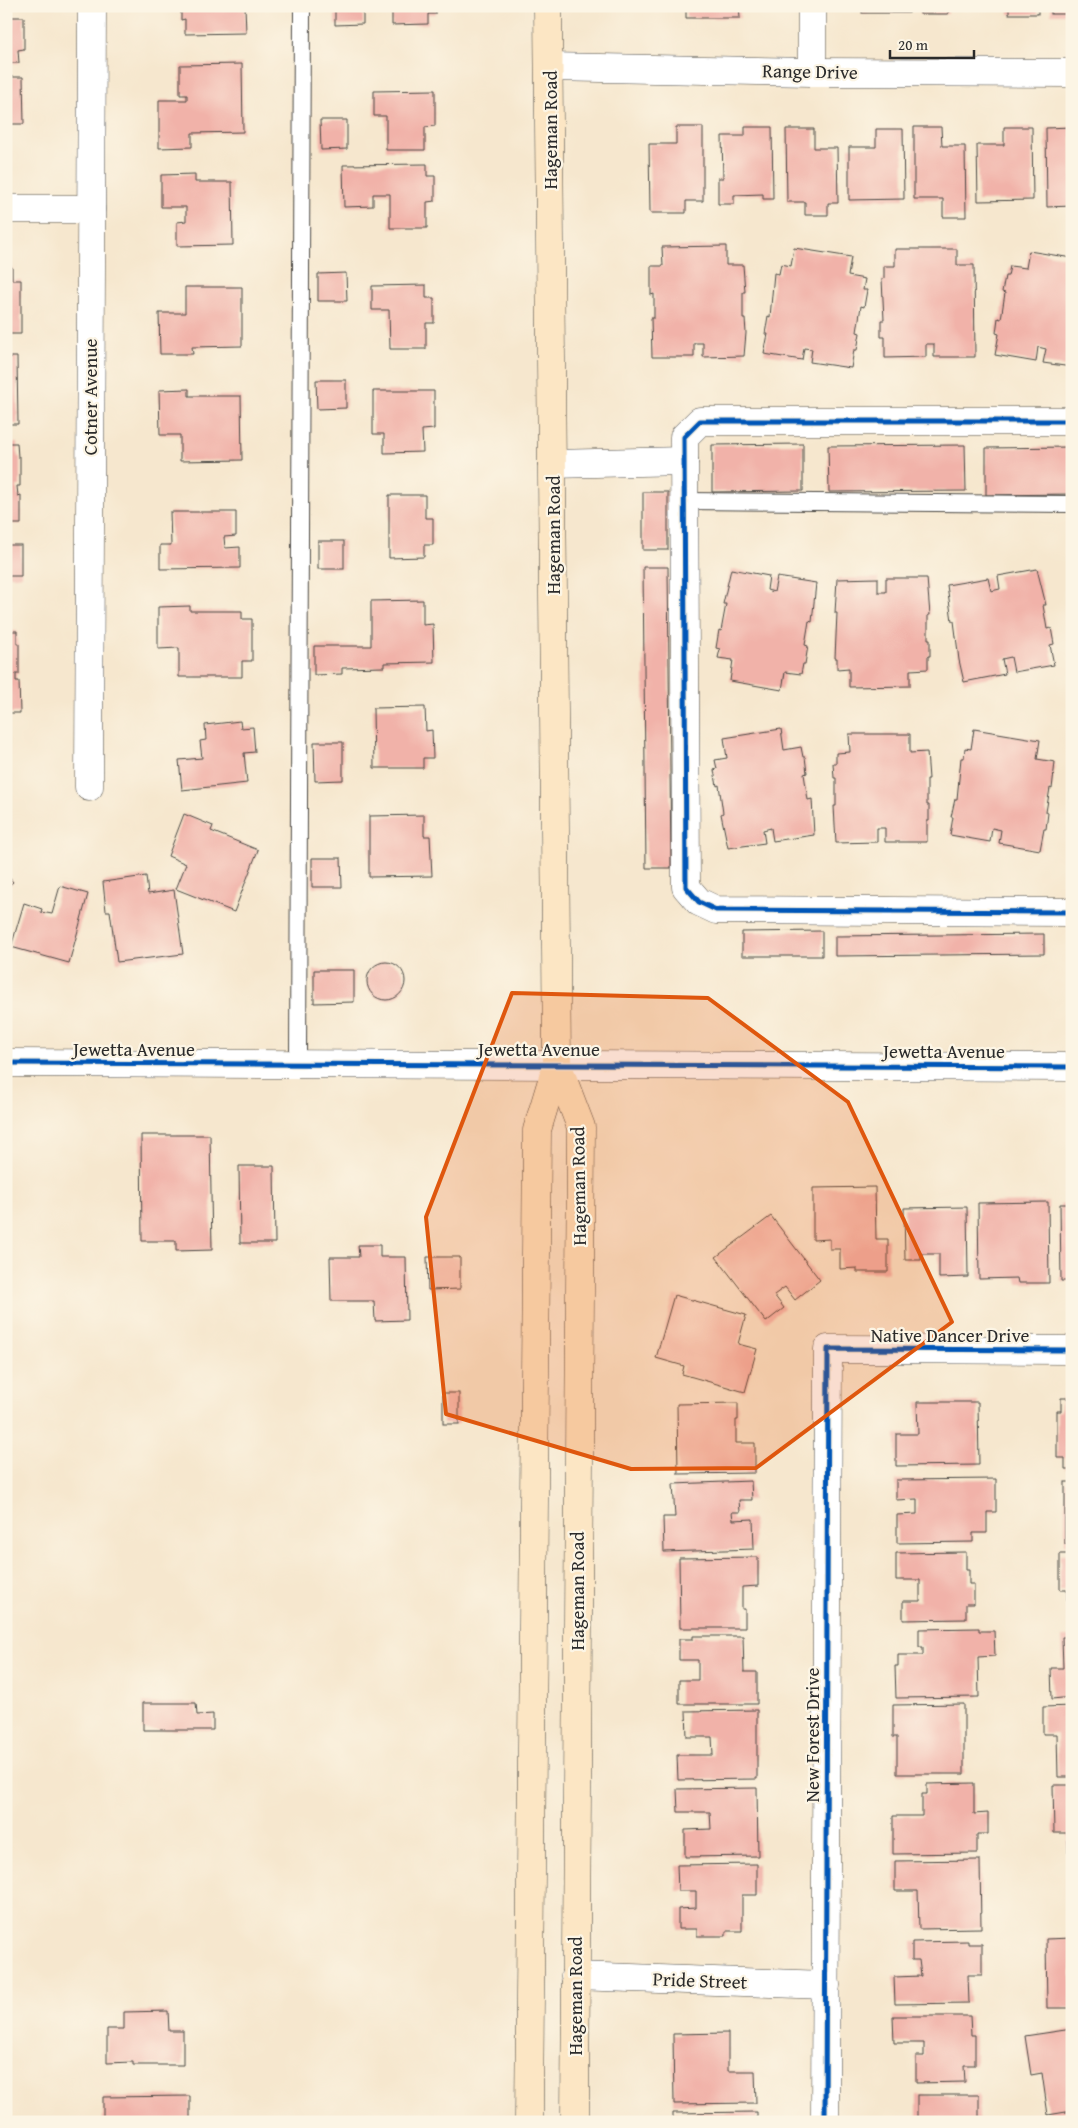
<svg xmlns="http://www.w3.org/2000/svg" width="1078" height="2128" font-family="'Gentium Book Plus',serif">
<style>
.building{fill:#f1b2a9}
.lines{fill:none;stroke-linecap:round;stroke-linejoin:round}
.service-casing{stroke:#494743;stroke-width:18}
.minor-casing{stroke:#494743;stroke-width:29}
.tertiary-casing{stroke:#494743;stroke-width:29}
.secondary-casing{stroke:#494743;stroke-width:29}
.service{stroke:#fff;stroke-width:16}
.minor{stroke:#fff;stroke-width:28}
.tertiary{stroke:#fff;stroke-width:28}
.secondary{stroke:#fce6c4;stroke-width:28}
.cycleway-casing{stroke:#fcf5e5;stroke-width:8}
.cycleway{stroke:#0057b8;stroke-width:5}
.marked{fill:#df570e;fill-opacity:0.2;stroke:#df570e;stroke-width:4;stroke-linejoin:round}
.labels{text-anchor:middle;stroke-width:4.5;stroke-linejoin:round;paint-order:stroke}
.street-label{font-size:19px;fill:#2b2b2b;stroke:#fcf5e5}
</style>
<rect width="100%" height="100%" fill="#fcf5e5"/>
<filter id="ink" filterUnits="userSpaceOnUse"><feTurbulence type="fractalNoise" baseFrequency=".02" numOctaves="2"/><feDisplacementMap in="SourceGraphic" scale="10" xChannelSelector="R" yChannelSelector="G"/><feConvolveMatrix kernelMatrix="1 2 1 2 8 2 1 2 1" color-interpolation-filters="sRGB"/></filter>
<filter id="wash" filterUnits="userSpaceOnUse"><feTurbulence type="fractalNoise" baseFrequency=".0096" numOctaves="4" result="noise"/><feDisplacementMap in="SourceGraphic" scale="20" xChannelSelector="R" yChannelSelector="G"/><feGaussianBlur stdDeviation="1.12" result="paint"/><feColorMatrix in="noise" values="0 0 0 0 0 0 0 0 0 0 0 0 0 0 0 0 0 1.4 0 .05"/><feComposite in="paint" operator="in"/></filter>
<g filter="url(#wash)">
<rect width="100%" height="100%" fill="#f6e7ce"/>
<g id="blocks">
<g class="building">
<polygon points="181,6 245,6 246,33 185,34 185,19 181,20"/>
<polygon points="335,6 363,6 363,24 335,25"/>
<polygon points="392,6 436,6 436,14 428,14 428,24 392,25"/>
<polygon points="686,6 739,6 740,18 686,18"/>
<rect x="862" y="6" width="47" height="7"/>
<rect x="920" y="6" width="28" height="8"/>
<rect x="1009" y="6" width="29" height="8"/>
<rect x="1051" y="6" width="21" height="8"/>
<polygon points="6,17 24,17 24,49 18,50 19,63 6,63"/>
<polygon points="242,64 243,132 192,133 192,147 159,148 159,100 187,100 187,95 180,95 180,65"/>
<polygon points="6,77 23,77 24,124 6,124"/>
<polygon points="435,90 435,126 425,127 425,150 386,150 386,116 374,116 374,91"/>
<polygon points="320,120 347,120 347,149 321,150"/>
<polygon points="676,127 703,127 703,201 686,201 686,213 650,213 649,144 676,144"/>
<polygon points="745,127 772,127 773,199 763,199 763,194 734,195 734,204 718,204 718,178 723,178 722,136 745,136"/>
<polygon points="914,127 941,127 942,146 965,146 966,217 943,217 943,199 914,199"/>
<polygon points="1004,127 1032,127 1033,200 978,201 977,145 1004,145"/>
<polygon points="1071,127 1072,206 1047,207 1046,128"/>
<polygon points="786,129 814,129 814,148 837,148 838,203 828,203 828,215 805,215 805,202 787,202"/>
<polygon points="876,129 903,129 904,199 849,200 849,147 876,147"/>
<polygon points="427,164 427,176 435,176 435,201 427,202 427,228 390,228 390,194 373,194 373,206 344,207 343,165"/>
<polygon points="195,174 195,182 232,182 233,245 177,246 177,222 186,221 186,207 161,207 161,175"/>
<polygon points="726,246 726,265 743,265 745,292 743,292 743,319 745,319 746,333 744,356 703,357 703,343 694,343 694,357 652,357 651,318 654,318 654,294 651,295 651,266 663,266 662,247"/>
<polygon points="794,248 851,257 848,276 865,279 863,290 867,290 864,307 861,306 857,332 860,333 857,350 854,350 851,368 810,362 812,349 804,348 802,360 764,354 768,334 765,334 768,316 770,317 774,273 779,274 781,264 791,266"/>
<polygon points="895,249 957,249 957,265 974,265 975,357 934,357 934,344 926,344 926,357 885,358 885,337 881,337 881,320 884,320 882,279 884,279 884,266 895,266"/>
<polygon points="1029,251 1072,258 1072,367 1043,363 1046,349 1038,347 1036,362 995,355 999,334 996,333 998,318 1001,319 1005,293 1002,292 1005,276 1008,276 1010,266 1026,268"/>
<polygon points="6,267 12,267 12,280 21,280 21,334 6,334"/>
<polygon points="346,273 347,301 318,301 318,274"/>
<polygon points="426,285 426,298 434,298 434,323 426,323 426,349 390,349 389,310 372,310 372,286"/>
<polygon points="185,287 242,287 242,346 192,347 193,354 160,354 159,313 185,313"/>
<polygon points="6,357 17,357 18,424 6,424"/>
<polygon points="316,380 346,380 346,408 317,409"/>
<polygon points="189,389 189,396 241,396 242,460 180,461 180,435 160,435 159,390"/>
<polygon points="373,391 434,391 434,429 422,430 423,452 384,453 384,434 373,434"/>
<polygon points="6,443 17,443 18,457 20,457 20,486 17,486 18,496 21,495 21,524 6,524"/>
<polygon points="803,444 803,491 712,492 712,445"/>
<polygon points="965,445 966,491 829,492 828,446"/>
<polygon points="1072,447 1072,494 986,495 986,448"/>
<rect x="643" y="492" width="25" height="58"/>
<polygon points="389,495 425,495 425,518 433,518 433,545 424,545 424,557 389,558"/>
<polygon points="170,512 236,512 236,536 224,537 225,548 240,547 240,568 160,569 160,545 171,545"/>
<rect x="318" y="541" width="26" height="28"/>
<rect x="6" y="545" width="15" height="31"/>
<polygon points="643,567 668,567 671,868 646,868"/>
<polygon points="731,569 769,576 767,590 774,592 777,577 816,583 812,622 809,621 805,645 808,646 805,664 803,664 801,674 785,672 782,690 730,681 733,660 718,658 720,649 716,648 719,630 721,631 726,604 723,604"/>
<polygon points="1037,569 1046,605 1043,605 1047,629 1051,628 1054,644 1050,645 1054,665 1014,672 1011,657 1002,659 1005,674 964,682 959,660 954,621 952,621 947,585 988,578 991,591 1000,589 998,576"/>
<polygon points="878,578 878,592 886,592 886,578 927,578 930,615 928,615 928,639 930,639 930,656 928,656 928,669 910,670 910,686 849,687 849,668 837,669 837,658 835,658 837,613 835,613 837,579"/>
<polygon points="423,600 423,625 433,624 434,662 384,663 384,667 342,668 342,674 314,675 314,646 371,646 371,601"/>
<polygon points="190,606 190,611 242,611 242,619 252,619 252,661 242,661 242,677 179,677 179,648 158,649 158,607"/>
<polygon points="6,631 17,631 17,644 19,644 19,674 16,674 16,681 19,681 20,713 6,713"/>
<polygon points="425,707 426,731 432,730 433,758 423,758 423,768 374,768 373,708"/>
<polygon points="240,721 241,728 253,727 255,752 244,753 247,783 182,790 179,760 202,758 200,741 206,740 205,725"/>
<polygon points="781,729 784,750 801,747 803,757 805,757 807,773 804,774 808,800 812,799 814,835 773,841 771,828 763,830 765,843 728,848 721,814 723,813 719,785 717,786 714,770 717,769 715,760 727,758 724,738"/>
<polygon points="974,729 1040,740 1037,759 1055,762 1052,789 1050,788 1046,812 1048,813 1046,829 1044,829 1040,850 999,843 1001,830 992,828 990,842 950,835 953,817 951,817 955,799 957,799 961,758 964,758 965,748 971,749"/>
<polygon points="849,734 910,734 910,753 927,752 929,779 927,779 927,805 929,805 929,821 927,821 927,842 885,842 885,828 877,828 877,842 836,843 834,806 836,806 836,778 834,778 833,763 836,763 836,753 850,752"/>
<polygon points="314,742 343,742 343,780 315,781"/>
<polygon points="184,814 213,826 211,831 258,850 234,912 176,889 186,864 168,856"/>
<polygon points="424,815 424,836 430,836 432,876 369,877 369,816"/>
<polygon points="312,858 341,858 342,887 312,887"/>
<polygon points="6,874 13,882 6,888"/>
<polygon points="146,876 148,894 174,890 183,954 117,962 110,911 106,911 103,882"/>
<polygon points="60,886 88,894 69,963 11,947 24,903 42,909 41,912 52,914"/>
<polygon points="822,931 822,956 742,956 742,932"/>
<polygon points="1044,934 1044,954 835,956 835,936"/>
<circle cx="386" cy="981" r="19"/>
<polygon points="314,970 354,970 354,1002 314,1003"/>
<polygon points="141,1135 210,1135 212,1250 176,1251 176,1241 142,1241"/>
<polygon points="239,1166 274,1166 275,1243 240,1243"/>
<polygon points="875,1187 876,1239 888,1239 888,1272 857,1272 857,1268 840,1269 840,1249 830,1249 830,1239 813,1240 813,1188"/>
<polygon points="1048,1202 1049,1283 1018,1283 1017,1278 979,1279 978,1203"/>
<polygon points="1060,1204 1072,1204 1072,1281 1061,1281"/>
<polygon points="967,1207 968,1277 939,1278 939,1254 921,1254 921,1260 905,1260 904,1208"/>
<polygon points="771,1216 820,1280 795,1300 785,1287 774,1295 784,1308 766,1322 716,1257"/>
<polygon points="358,1245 380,1245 380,1257 406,1257 407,1320 375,1321 374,1301 331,1301 330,1257 359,1257"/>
<polygon points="427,1257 460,1257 460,1289 428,1290"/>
<polygon points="674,1295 746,1315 738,1344 757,1349 745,1392 682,1374 684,1366 656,1358"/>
<rect x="443" y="1393" width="16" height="31"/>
<polygon points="1061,1398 1072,1398 1072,1469 1065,1469 1065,1458 1057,1458 1057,1411 1061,1411"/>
<polygon points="917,1402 978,1402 979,1465 896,1466 896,1434 918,1434"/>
<polygon points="738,1403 738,1420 736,1420 736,1443 755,1443 755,1473 678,1474 677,1404"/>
<polygon points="996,1479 996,1512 987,1512 987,1533 973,1533 973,1542 897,1543 897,1515 917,1514 917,1499 896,1500 896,1480"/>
<polygon points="751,1481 752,1500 739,1500 740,1512 732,1512 733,1520 753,1519 754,1549 664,1552 663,1517 675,1517 673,1484"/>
<rect x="1065" y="1482" width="7" height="62"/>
<polygon points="966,1552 966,1570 969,1570 969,1584 974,1584 974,1604 966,1604 966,1619 903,1620 903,1601 920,1601 920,1580 896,1580 896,1553"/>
<polygon points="1060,1554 1072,1554 1072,1616 1067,1616 1067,1590 1060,1590"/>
<polygon points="758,1557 758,1586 742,1587 742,1609 745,1609 745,1628 680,1628 679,1558"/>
<polygon points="979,1628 979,1631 994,1631 995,1656 978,1657 979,1697 896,1698 895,1666 898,1666 898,1655 923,1655 923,1647 919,1647 919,1629"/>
<polygon points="693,1636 743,1636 744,1672 757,1672 757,1704 679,1704 679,1680 698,1680 698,1660 679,1660 679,1639 693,1639"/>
<polygon points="1062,1637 1072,1637 1072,1697 1052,1699 1051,1668 1063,1668"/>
<polygon points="143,1703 196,1703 197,1715 213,1714 213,1730 143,1730"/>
<polygon points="964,1704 964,1774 897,1774 897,1737 893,1737 893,1705"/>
<polygon points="1072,1706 1072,1777 1058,1777 1057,1734 1043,1734 1043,1707"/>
<polygon points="757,1710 757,1779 678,1780 677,1755 713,1755 712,1737 687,1737 686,1711"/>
<polygon points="974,1783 974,1814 988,1813 988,1834 977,1834 977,1853 893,1854 893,1816 922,1816 922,1794 927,1794 927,1784"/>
<polygon points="1053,1785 1072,1785 1072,1853 1068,1853 1068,1833 1054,1833"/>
<polygon points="757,1788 758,1856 685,1857 685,1830 711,1829 710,1812 678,1812 677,1789"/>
<polygon points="980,1860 981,1928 919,1929 918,1891 895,1891 895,1861"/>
<polygon points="757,1864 757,1895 742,1895 742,1931 726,1931 726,1936 697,1936 697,1929 678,1929 678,1909 696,1908 696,1891 678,1891 677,1865"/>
<polygon points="1072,1938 1072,2008 1047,2008 1046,1939"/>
<polygon points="968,1941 968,1944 982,1944 982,1975 968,1975 969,2003 895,2004 894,1977 921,1976 919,1960 912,1960 912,1942"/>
<polygon points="168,2011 169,2031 183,2031 183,2065 133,2065 133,2062 107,2063 107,2029 124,2029 124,2012"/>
<polygon points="893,2016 970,2016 971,2035 975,2035 975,2065 964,2065 965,2082 916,2083 916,2056 924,2056 924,2043 894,2043"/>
<polygon points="1072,2029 1072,2111 1048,2115 1042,2073 1031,2075 1025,2036"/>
<polygon points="728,2033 728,2071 755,2071 756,2103 674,2104 673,2034"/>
<rect x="917" y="2095" width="62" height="27"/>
<polygon points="190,2096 190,2122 103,2122 103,2097"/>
<polygon points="757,2112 757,2122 673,2122 673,2113"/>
</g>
</g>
</g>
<g filter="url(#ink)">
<use href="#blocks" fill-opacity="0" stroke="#494743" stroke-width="1"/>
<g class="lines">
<defs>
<g id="service">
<polyline points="684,501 1072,504"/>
<polyline points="298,1064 302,6"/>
</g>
<g id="minor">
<polyline points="549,67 812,72 1072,73"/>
<polyline points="812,72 812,6"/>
<polyline points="6,209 91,209"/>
<polyline points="1072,421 700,421 684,437 686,887 699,902 716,910 1072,912"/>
<polyline points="552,464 684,461"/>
<polyline points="89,787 92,6"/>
<polyline points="575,1976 826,1985"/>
<polyline points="825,2122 828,1349 1072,1350"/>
</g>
<polyline id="tertiary" points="6,1063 1072,1067"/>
<g id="secondary">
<polyline points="557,1064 581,1127 575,2122"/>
<polyline points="529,2122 537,1130 557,1064 548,6"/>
</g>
</defs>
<use href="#service" class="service-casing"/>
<use href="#minor" class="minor-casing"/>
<use href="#tertiary" class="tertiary-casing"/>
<use href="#secondary" class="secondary-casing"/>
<use href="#service" class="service"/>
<use href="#minor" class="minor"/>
<use href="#tertiary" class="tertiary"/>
<use href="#secondary" class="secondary"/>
<defs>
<g id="cycleway">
<polyline points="1072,421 700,421 684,437 686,887 699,902 716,910 1072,912"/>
<polyline points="6,1063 1072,1067"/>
<polyline points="825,2122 828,1349 1072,1350"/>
</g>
</defs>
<use href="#cycleway" class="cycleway-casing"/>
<use href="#cycleway" class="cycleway"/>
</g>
</g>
<path class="marked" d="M512,993L708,998L848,1102L952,1322L756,1468L631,1469L446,1414L426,1217Z"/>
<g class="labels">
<g class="street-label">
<text transform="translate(810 71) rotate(1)" y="7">Range Drive</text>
<text transform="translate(550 130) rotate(-90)" y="7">Hageman Road</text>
<text transform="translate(90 397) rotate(-90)" y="7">Cotner Avenue</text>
<text transform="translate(553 535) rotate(-90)" y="7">Hageman Road</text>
<text x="134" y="1056">Jewetta Avenue</text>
<text x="539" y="1056">Jewetta Avenue</text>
<text x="944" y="1058">Jewetta Avenue</text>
<text transform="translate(578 1186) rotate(-91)" y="7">Hageman Road</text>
<text x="950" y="1342">Native Dancer Drive</text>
<text transform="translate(577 1591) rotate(-90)" y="7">Hageman Road</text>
<text transform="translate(812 1735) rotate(-90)" y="7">New Forest Drive</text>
<text transform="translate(700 1980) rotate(2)" y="7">Pride Street</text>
<text transform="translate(575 1996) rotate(-90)" y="7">Hageman Road</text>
</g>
</g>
<rect width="1078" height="2128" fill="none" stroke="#fcf5e5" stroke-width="25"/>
<path d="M890 50v8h84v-8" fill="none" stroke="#2b2b2b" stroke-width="2.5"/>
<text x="898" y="50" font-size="15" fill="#2b2b2b" stroke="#fcf5e5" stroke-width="4" paint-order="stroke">20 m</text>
</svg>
